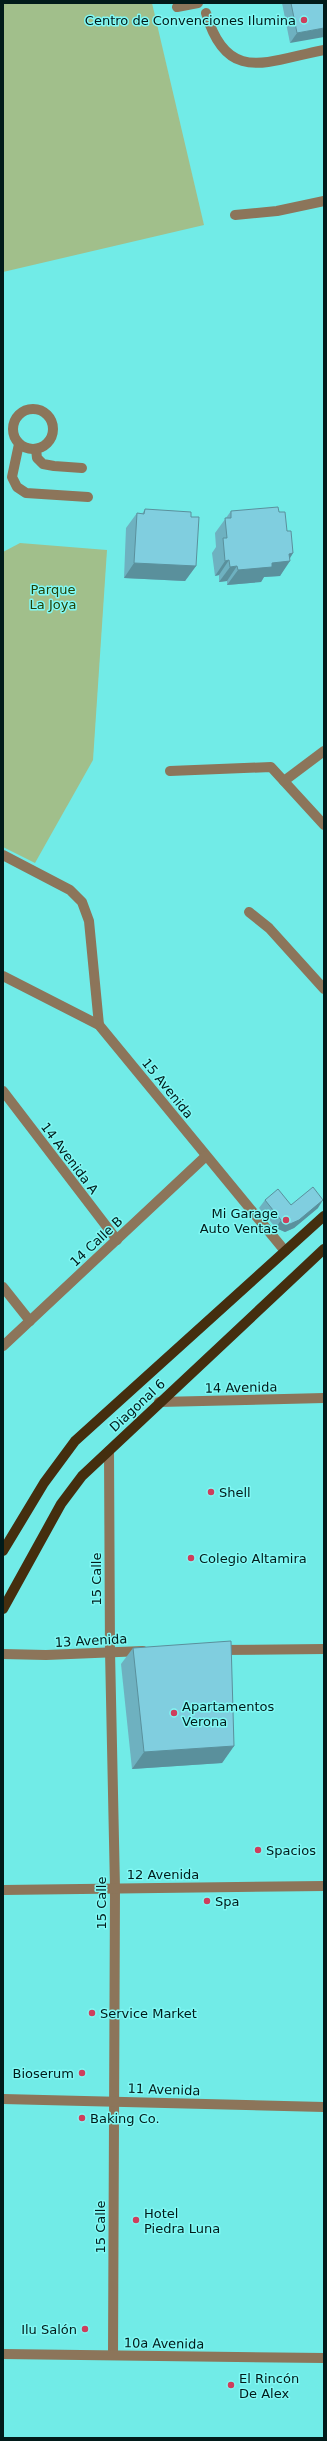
<svg xmlns="http://www.w3.org/2000/svg" width="327" height="2441" font-family="'DejaVu Sans',sans-serif">
<style>
.green{fill:#a1bf8b}
.lines{fill:none;stroke-linecap:round;stroke-linejoin:round}
.minor{stroke:#8c755a;stroke-width:10}
.major{stroke:#442e0e;stroke-width:10}
.wall{fill:#6eb1c0}
.shaded-wall{fill:#5a909c}
.building{fill:#80cedf;stroke:#5a909c}
.poi-dot{fill:#ce3e5c;stroke:#80f8f4;stroke-width:1.5}
.labels{text-anchor:middle;stroke-width:3;stroke-linejoin:round;paint-order:stroke}
.poi-label{font-size:13px;fill:#011b1a;stroke:#80f8f4;text-anchor:start}
.park-label{font-size:13px;fill:#254107;stroke:#80f8f4}
.street-label{font-size:13px;fill:#011b1a;stroke:#80f8f4}
</style>
<rect width="100%" height="100%" fill="#71ebe7"/>
<g class="green">
<polygon points="3,3 152,3 204,225 3,272"/>
<polygon points="20,543 107,550 93,760 35,863 3,847 3,552"/>
</g>
<g class="lines">
<g class="minor">
<polyline points="177,7 198,3"/>
<path d="M206,13C227,85 267,61 324,50"/>
<polyline points="235,215 277,211 324,201"/>
<circle cx="33" cy="429" r="20"/>
<polyline points="19,444 12,477 17,487 26,493 88,497"/>
<polyline points="36,449 37,458 43,464 54,466 82,468"/>
<polyline points="170,771 271,767 324,825"/>
<polyline points="284,781 324,751"/>
<polyline points="3,855 70,890 82,902 89,921 99,1025"/>
<polyline points="249,912 269,928 324,989"/>
<polyline points="3,976 99,1025 285,1251"/>
<polyline points="3,1091 117,1240"/>
<polyline points="3,1287 30,1321"/>
<polyline points="3,1346 206,1156"/>
<polyline points="159,1402 324,1398"/>
<polyline points="109,1451 110,1651 115,1888 113,2355"/>
<polyline points="219,1650 324,1649"/>
<polyline points="3,1654 46,1655 143,1651"/>
<polyline points="3,1890 324,1886"/>
<polyline points="3,2099 324,2107"/>
<polyline points="3,2354 324,2358"/>
</g>
<g class="major">
<polyline points="3,1551 44,1483 75,1441 324,1216"/>
<polyline points="3,1609 61,1504 82,1476 324,1249"/>
</g>
</g>
<g class="wall">
<polygon points="282,3 324,3 290,43"/>
<polygon points="145,509 191,517 196,566 185,581 124,578 126,528 137,513 142,514"/>
<polygon points="231,511 279,512 287,531 293,553 280,576 264,577 261,582 227,585 227,581 219,582 219,575 215,576 212,553 216,547 215,533"/>
<polygon points="265,1200 291,1205 318,1208 294,1228 285,1232 276,1228 259,1208"/>
<polygon points="133,1648 234,1746 222,1763 132,1769 121,1664"/>
</g>
<g class="shaded-wall">
<polygon points="324,28 324,37 290,43 297,33"/>
<polygon points="293,553 288,561 290,561 280,576 264,577 261,582 227,585 238,570 272,563 289,554"/>
<polygon points="229,560 219,575 215,576 225,561"/>
<polygon points="134,563 196,566 185,581 124,578"/>
<polygon points="237,566 227,581 219,582 230,567"/>
<polygon points="323,1200 318,1208 294,1228 285,1232 276,1228 281,1220"/>
<polygon points="234,1746 222,1763 132,1769 144,1752"/>
</g>
<g class="building">
<polygon points="291,3 324,3 324,28 297,33"/>
<polygon points="278,507 279,512 285,512 287,531 291,531 293,553 289,554 290,561 272,563 272,567 238,570 237,566 230,567 229,560 225,561 223,538 227,538 225,518 231,518 231,511"/>
<polygon points="145,509 191,512 191,517 199,517 196,566 134,563 137,513 144,514"/>
<polygon points="313,1187 323,1200 299,1220 290,1224 281,1220 265,1200 278,1189 291,1205"/>
<polygon points="231,1641 234,1746 144,1752 133,1648"/>
</g>
<g class="poi-dot">
<circle cx="304" cy="20" r="4"/>
<circle cx="286" cy="1220" r="4"/>
<circle cx="211" cy="1492" r="4"/>
<circle cx="191" cy="1558" r="4"/>
<circle cx="174" cy="1713" r="4"/>
<circle cx="258" cy="1850" r="4"/>
<circle cx="207" cy="1901" r="4"/>
<circle cx="92" cy="2013" r="4"/>
<circle cx="82" cy="2073" r="4"/>
<circle cx="82" cy="2118" r="4"/>
<circle cx="136" cy="2220" r="4"/>
<circle cx="85" cy="2329" r="4"/>
<circle cx="231" cy="2385" r="4"/>
</g>
<g class="labels">
<g class="poi-label">
<text x="296" y="25" text-anchor="end">Centro de Convenciones Ilumina</text>
<text x="278" y="1218" text-anchor="end">Mi Garage<tspan x="278" dy="15">Auto Ventas</tspan></text>
<text x="219" y="1497">Shell</text>
<text x="199" y="1563">Colegio Altamira</text>
<text x="182" y="1711">Apartamentos<tspan x="182" dy="15">Verona</tspan></text>
<text x="266" y="1855">Spacios</text>
<text x="215" y="1906">Spa</text>
<text x="100" y="2018">Service Market</text>
<text x="74" y="2078" text-anchor="end">Bioserum</text>
<text x="90" y="2123">Baking Co.</text>
<text x="144" y="2218">Hotel<tspan x="144" dy="15">Piedra Luna</tspan></text>
<text x="77" y="2334" text-anchor="end">Ilu Salón</text>
<text x="239" y="2383">El Rincón<tspan x="239" dy="15">De Alex</tspan></text>
</g>
<g class="park-label">
<text x="53" y="594">Parque<tspan x="53" dy="15">La Joya</tspan></text>
</g>
<g class="street-label">
<text transform="translate(168 1088) rotate(51)" y="5">15 Avenida</text>
<text transform="translate(70 1158) rotate(53)" y="5">14 Avenida A</text>
<text transform="translate(96 1241) rotate(-43)" y="5">14 Calle B</text>
<text transform="translate(241 1387) rotate(-1)" y="5">14 Avenida</text>
<text transform="translate(137 1405) rotate(-43)" y="5">Diagonal 6</text>
<text transform="translate(96 1579) rotate(-90)" y="5">15 Calle</text>
<text transform="translate(91 1640) rotate(-3)" y="5">13 Avenida</text>
<text x="163" y="1879">12 Avenida</text>
<text transform="translate(101 1903) rotate(-90)" y="5">15 Calle</text>
<text transform="translate(164 2089) rotate(2)" y="5">11 Avenida</text>
<text transform="translate(100 2227) rotate(-90)" y="5">15 Calle</text>
<text transform="translate(164 2343) rotate(1)" y="5">10a Avenida</text>
</g>
</g>
<rect width="327" height="2441" fill="none" stroke="#011b1a" stroke-width="8"/>
</svg>
